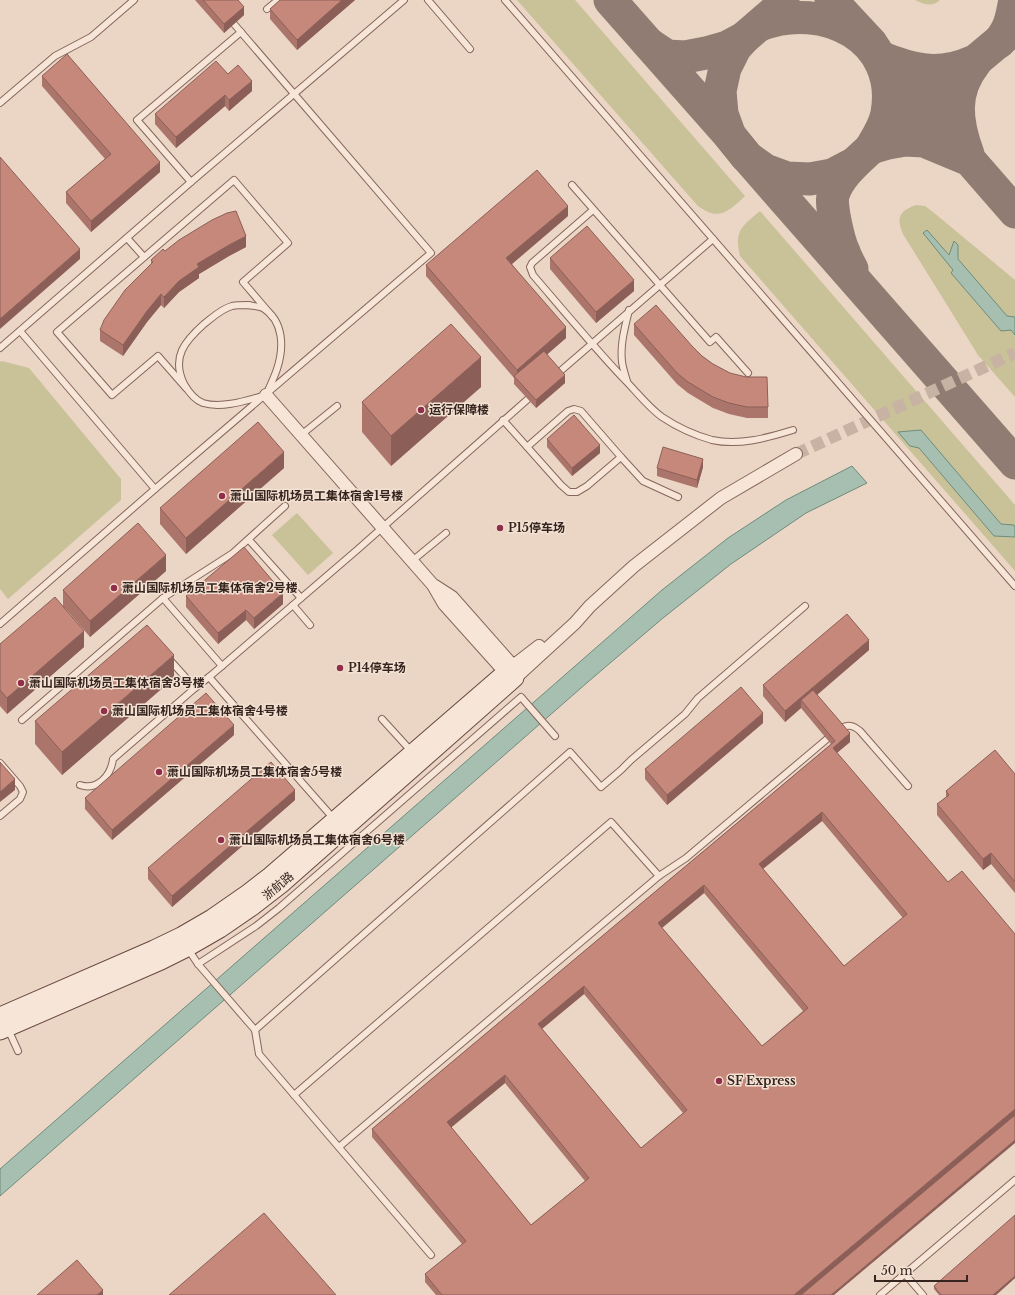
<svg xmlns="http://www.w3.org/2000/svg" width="1015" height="1295" font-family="'Libre Baskerville','Noto Sans SC',serif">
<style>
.green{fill:#c9c299}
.water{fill:#a6bfb1;stroke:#6d8c7c}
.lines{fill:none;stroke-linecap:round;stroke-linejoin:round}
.taxiway{stroke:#907c72;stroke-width:33}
.street-tunnel{stroke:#c7b2a3;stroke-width:12;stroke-dasharray:12 6;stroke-linecap:butt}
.lane-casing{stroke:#85675c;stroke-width:8}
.street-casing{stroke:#85675c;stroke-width:14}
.secondary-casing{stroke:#67483f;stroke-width:19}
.lane{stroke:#f7e5d7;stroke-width:6}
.street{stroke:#f7e5d7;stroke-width:12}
.secondary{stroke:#f7e5d7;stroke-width:17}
.wall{fill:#ab756b;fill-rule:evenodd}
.shaded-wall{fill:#8b5f57}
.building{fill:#c7887c;stroke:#8b5f57;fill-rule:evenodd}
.poi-dot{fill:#902f4a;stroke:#f3e2d3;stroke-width:1.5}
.labels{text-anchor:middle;stroke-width:3;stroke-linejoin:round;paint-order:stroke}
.poi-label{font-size:12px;font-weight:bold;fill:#36241f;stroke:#f3e2d3;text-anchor:start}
.street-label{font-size:12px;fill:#36241f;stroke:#f3e2d3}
</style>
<rect width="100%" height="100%" fill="#ebd5c4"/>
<g class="green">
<path d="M517,0H575L745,196C728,212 718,222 697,205Z"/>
<path d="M915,0H940C931,8 924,4 915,0Z"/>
<path d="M916,205L925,206L933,212L1015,280V397L978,355L903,234C896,218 899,211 916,205Z"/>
<path d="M760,211L1015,505V571L740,256C734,231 741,227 760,211Z"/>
<polygon points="2,361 29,368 121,479 121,500 8,599 0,589 0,362"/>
<polygon points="297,513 333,553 308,575 272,535"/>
</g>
<g class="water">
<polygon points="927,230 949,255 954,241 958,245 958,259 1007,316 1015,317 1015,335 1011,330 1001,331 951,273 953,270 923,233"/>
<polygon points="921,430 1001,524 1014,525 1015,527 1015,537 994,536 919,448 910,446 898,432"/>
<polygon points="852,466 867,483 806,513 731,564 663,618 589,681 0,1196 0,1169 662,590 728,538 786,500"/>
</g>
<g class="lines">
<g class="taxiway">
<polyline points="610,0 730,136 747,157 1015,463"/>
<polyline points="783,0 780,7 744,38 735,48 725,68 720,91 722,114 730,136 747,157 765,170 787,178 810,179 832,175 853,164"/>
<polyline points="831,0 871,43 880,57 1015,212"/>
<path d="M760,25C824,0 900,39 887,113C885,125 878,136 872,146"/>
<path d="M999,42C1011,26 1011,19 1015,0"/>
<polyline points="649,44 667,56 685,57 706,53 727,47 744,38"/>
<path d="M880,57C912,70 938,77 972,62"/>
<polyline points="871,148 888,143 905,140 924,141 965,158"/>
<path d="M968,154C956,122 952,92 975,63"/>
<path d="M852,269C849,263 846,258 844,252C839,242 830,204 833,195C839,176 856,162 870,149L1015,28"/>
</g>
<polyline class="street-tunnel" points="796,454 1015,353"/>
<defs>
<g id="lane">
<polyline points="428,0 470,49"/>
<polyline points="505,0 1015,586"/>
<polyline points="267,9 278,0"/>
<polyline points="0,103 55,56 91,37 134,0"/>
<polyline points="191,182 137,120 241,32"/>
<polyline points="572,185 710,342 716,337 748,373"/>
<path d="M593,210L532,263L530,267L533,275C563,310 592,345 623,378C636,391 648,407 662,417C677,427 694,435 712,440C739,446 767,438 793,430"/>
<polyline points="127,238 144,257"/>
<path d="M248,305C252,306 258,306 263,308C284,321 284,348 277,369C274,378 270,386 266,395C248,400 222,409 203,403C195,400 188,391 184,384C171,357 185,341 204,324C213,317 221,309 232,306C237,305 243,305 248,305Z"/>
<polyline points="20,331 155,489"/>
<polyline points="0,348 191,182 404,0"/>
<polyline points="557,374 713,239"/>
<path d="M627,381C625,375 623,368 622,362C620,344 625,327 629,310"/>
<polyline points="186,388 158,356 112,395 57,332 234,180 288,243 243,282 272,316"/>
<polyline points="503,420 561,485 569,492 577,492 587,486 621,457 581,411 574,409 568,411 527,447"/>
<polyline points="301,435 337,406"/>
<polyline points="621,457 643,481 678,497"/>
<polyline points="249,540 301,598"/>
<polyline points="412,561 446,533"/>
<polyline points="163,598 222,666 209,677"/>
<polyline points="293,605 310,625"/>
<polyline points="0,624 155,489 431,253 234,24"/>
<polyline points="169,659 195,688 209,677 334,819"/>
<polyline points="222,666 357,550 528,399"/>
<polyline points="382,719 412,752"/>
<polyline points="22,720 163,598 233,553 285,506"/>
<path d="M839,729C848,724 853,725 860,731L908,786"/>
<polyline points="0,763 20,786 23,792 20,799 0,816"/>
<path d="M80,785C98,791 111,775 113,759L195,688"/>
<polyline points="188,949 198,964 255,1030 570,752 601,787 621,770 631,760 685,714 698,698 805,606"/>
<polyline points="198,964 256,926 279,908 521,697 555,736"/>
<polyline points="8,1029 18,1051"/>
<polyline points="255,1030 259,1054 431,1255"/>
<polyline points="294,1095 611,822 659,876"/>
<polyline points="339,1147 659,876 686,858 827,739"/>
<polyline points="904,1273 923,1295"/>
<polyline points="880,1295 1015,1180"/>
</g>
<g id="street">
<polyline points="266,395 433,585 444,604 505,672 513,676"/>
<polyline points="435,586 452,597 513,666 514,673"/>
<polyline points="513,666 539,646"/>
<polyline points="515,678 575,623 590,606 634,566 721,498 796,454"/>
</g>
<g id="secondary">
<polyline points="0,1016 154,949 181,936 212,918 248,893 270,876 513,666"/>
<polyline points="0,1031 161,961 187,948 220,929 252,907 283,883 515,678"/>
</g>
</defs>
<use href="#lane" class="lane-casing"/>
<use href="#street" class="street-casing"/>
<use href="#secondary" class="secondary-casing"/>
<use href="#lane" class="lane"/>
<use href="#street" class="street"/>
<use href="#secondary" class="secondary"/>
</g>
<g class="wall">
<polygon points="195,0 238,0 244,15 224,33"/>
<polygon points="280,0 355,0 297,50 270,19 270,9"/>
<polygon points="228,74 252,91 229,111 225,106 176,148 155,124 155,114"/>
<polygon points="42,76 160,172 91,232 66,203 66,192 105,159 42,86"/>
<polygon points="568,216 512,264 566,338 547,354 565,383 536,408 514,384 514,378 426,276 426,265"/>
<polygon points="246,247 229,256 199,274 199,278 179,292 164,308 161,305 147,322 123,356 100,341 100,330 151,264 151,260 165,251"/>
<polygon points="550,258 634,291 596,323 550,269"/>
<polygon points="634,324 692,346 702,356 768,407 768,418 747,418 729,414 713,408 688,393 677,384 634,335"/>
<polygon points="481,387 391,466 362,432 362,402"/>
<polygon points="547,439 600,453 572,476 547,447"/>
<polygon points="703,467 697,488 657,476 657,468"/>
<polygon points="284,468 186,554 160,524 160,508"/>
<polygon points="166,571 90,637 65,608 84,647 7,714 0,706 0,644 63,606 63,590"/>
<polygon points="186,596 283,604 254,629 246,620 218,644 186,607"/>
<path d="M869,650L817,695L850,742L837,753L948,882L834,1295H436L425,1282V1274L462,1244L372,1137V1129L831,744L801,708L785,722L763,696V685ZM822,821L903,918L844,966L763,869ZM704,893L803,1011L762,1046L662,928ZM584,994L683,1113L641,1148L542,1029ZM505,1083L585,1181L531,1225L451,1127Z"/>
<polygon points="174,678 62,775 35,744 35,721"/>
<polygon points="763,723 667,805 645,779 645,769"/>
<polygon points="234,735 112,840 85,809 85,798"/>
<polygon points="1015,774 1015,893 991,864 983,870 937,815 937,804 946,797 946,791"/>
<polygon points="295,800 172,907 148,879 148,868"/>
<polygon points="1015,1278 996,1295 939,1295 934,1289 934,1286"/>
</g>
<g class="shaded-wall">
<polygon points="342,0 355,0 297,50 297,40"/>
<polygon points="244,7 244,15 224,33 224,24"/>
<polygon points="252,81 252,91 229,111 229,100"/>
<polygon points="225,95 225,106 176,148 176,137"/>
<polygon points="160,162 160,172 91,232 91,221"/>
<polygon points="568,206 568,216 506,269 506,258"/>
<polygon points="246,236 246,247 229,256 199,274 199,278 179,292 164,308 164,297 179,281 197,264 229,245"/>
<polygon points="80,249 80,259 0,329 0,319"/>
<polygon points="634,280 634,291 596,323 596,312"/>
<polygon points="161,294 161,305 147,322 123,356 123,345 147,311"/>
<polygon points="566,327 566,338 518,380 517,378 517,370"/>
<polygon points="481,357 481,387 391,466 391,436"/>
<polygon points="565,375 565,383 536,408 536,400"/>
<polygon points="600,445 600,453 572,476 572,468"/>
<polygon points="284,452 284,468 186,554 186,538"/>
<polygon points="703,459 703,467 697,488 697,480"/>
<polygon points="166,555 166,571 90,637 90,621"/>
<polygon points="283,593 283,604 254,629 254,618"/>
<polygon points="246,610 246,620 218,644 218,633"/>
<polygon points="84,631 84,647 7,714 7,698"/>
<polygon points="869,640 869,650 805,705 801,700 801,708 785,722 785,711"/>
<polygon points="174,655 174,678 62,775 62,752"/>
<polygon points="763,713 763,723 667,805 667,795"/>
<polygon points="234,725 234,735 112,840 112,830"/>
<polygon points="850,733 850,742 833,756 833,748"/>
<polygon points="15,779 15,790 0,802 0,792"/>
<polygon points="295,790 295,800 172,907 172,896"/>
<polygon points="822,812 822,821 759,872 759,864"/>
<polygon points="991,853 991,864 983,870 983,859"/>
<polygon points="704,885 704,893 658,931 658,923"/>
<polygon points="584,986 584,994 538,1032 538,1024"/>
<polygon points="505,1075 505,1083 447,1131 447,1122"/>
<polygon points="1015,1109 1015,1118 804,1295 794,1295"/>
<polygon points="1015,1140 1015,1143 834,1295 831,1295"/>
<polygon points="1015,1276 1015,1278 996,1295 993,1295"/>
<polygon points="103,1290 103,1295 97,1295"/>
</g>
<g class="building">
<polygon points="203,0 238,0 244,7 224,24"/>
<polygon points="280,0 342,0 297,40 270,9"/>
<polygon points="67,54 160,162 91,221 66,192 111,154 42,76"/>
<polygon points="216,61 228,74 238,65 252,81 229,100 225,95 176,137 155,114"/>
<polygon points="0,157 80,249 0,319"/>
<polygon points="537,170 568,206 506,258 566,327 517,370 426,265"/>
<polygon points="236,211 246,236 229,245 197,264 199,267 179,281 164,297 161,294 147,311 123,345 100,330 104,320 125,290 153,262 151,260 163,249 165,251 179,240 212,220 227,213"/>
<polygon points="587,226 634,280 596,312 550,258"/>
<polygon points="656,305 692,346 702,356 713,364 730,373 746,377 767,377 768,407 747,407 729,403 713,397 688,382 677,373 634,324"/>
<polygon points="451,324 481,357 391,436 362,402"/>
<polygon points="544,351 565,375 536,400 514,376"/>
<polygon points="574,415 600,445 572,468 547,439"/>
<polygon points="258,422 284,452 186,538 160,508"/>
<polygon points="663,447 703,459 697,480 657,468"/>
<polygon points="138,523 166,555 90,621 63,590"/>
<polygon points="244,547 283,593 254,618 246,610 218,633 186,596"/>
<polygon points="55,597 84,631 7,698 0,690 0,644"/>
<polygon points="847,614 869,640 785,711 763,685"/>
<polygon points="147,625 174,655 62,752 35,721"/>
<polygon points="741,687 763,713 667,795 645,769"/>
<path d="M813,690L850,733L833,748L948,882L962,871L1015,934V1109L794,1295H442L425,1274L466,1241L372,1129L835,741L801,700ZM822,812L907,914L844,966L759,864ZM704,885L808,1008L762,1046L658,923ZM584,986L687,1110L641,1148L538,1024ZM505,1075L589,1178L531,1225L447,1122Z"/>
<polygon points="206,693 234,725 112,830 85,798"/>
<polygon points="995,750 1015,774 1015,882 991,853 983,859 937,804 949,795 946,791"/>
<polygon points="0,762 15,779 0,792"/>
<polygon points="271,762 295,790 172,896 148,868"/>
<polygon points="1015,1115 1015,1140 831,1295 801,1295"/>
<polygon points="264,1213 336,1295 169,1295"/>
<polygon points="1015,1215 1015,1276 993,1295 941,1295 934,1286"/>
<polygon points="77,1260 103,1290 97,1295 37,1295"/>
</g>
<g class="poi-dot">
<circle cx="421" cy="410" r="4"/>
<circle cx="222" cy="496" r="4"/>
<circle cx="500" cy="528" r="4"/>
<circle cx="114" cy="588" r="4"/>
<circle cx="340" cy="668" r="4"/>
<circle cx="21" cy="683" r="4"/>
<circle cx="104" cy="711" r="4"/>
<circle cx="159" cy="772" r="4"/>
<circle cx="221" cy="840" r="4"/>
<circle cx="719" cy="1081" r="4"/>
</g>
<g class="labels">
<g class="poi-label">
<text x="429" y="414">运行保障楼</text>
<text x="230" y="500">萧山国际机场员工集体宿舍1号楼</text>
<text x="508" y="532">P15停车场</text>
<text x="122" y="592">萧山国际机场员工集体宿舍2号楼</text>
<text x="348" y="672">P14停车场</text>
<text x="29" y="687">萧山国际机场员工集体宿舍3号楼</text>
<text x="112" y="715">萧山国际机场员工集体宿舍4号楼</text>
<text x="167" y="776">萧山国际机场员工集体宿舍5号楼</text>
<text x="229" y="844">萧山国际机场员工集体宿舍6号楼</text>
<text x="727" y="1085">SF Express</text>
</g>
<g class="street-label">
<text transform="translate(278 886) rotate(-40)" y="4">浙航路</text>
</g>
</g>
<path d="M875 1275v6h92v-6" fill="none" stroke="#36241f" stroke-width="2"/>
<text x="881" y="1275" font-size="12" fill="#36241f" stroke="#f3e2d3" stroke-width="3" paint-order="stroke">50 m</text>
</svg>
